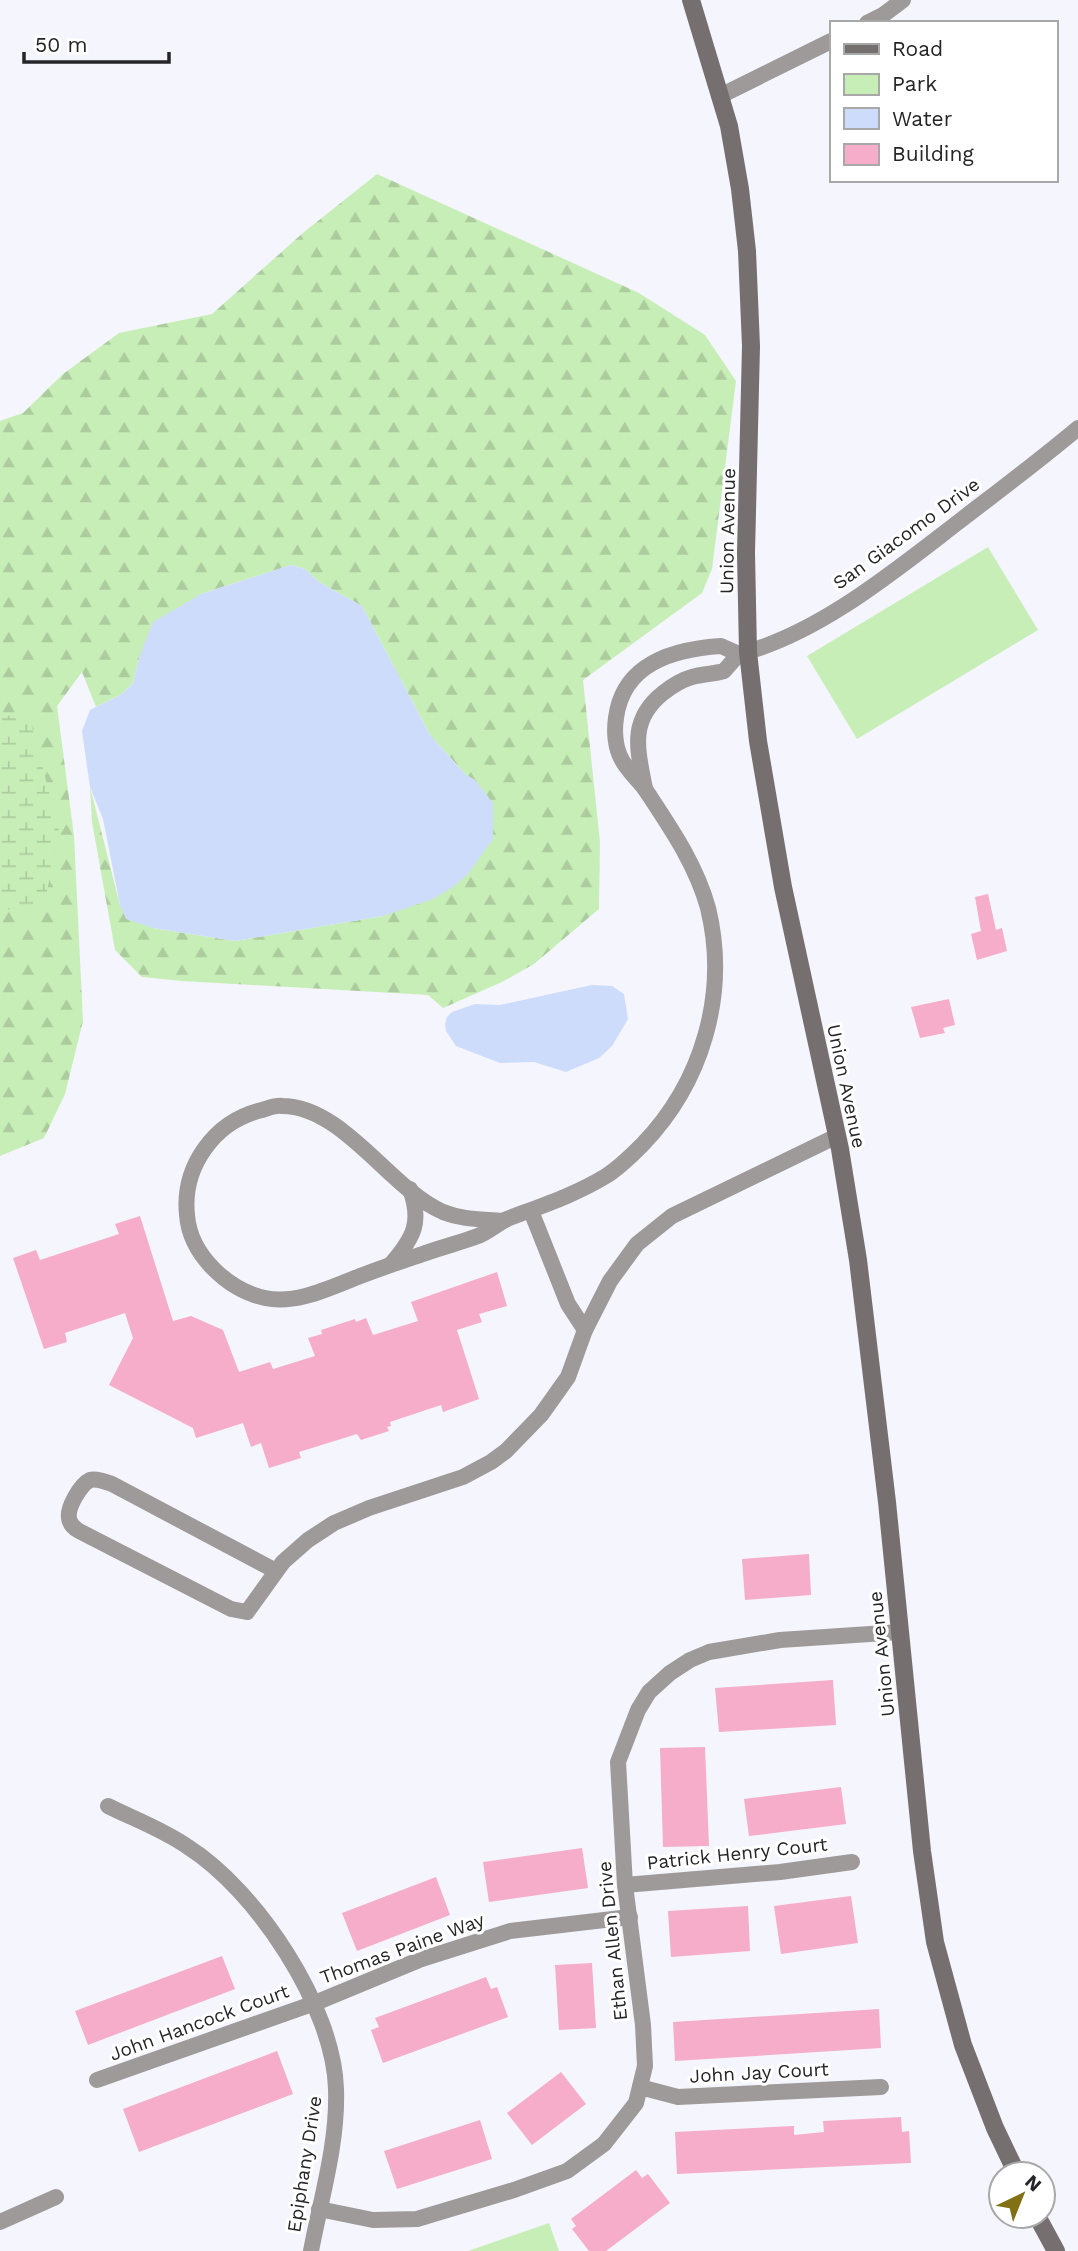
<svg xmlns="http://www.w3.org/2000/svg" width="1078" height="2251" font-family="'Work Sans',sans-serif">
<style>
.green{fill:#c8eeb8}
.forest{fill:url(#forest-firs)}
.wetland{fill:url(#wetland-marsh)}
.water{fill:#cddcfb}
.building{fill:#f5adc9}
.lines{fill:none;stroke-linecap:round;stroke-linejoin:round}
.street{stroke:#9e9a9a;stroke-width:16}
.secondary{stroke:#756f6f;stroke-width:18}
.labels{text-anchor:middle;stroke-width:6;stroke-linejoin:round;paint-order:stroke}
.street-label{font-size:19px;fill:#252528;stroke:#fff}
</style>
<defs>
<pattern id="forest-firs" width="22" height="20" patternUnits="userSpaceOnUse" patternTransform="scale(1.75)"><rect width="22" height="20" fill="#c8eeb8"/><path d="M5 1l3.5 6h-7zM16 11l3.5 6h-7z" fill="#accc9e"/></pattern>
<pattern id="wetland-marsh" width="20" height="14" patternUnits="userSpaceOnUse" patternTransform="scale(1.75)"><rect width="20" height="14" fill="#c8eeb8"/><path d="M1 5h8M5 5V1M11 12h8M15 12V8" fill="none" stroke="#accc9e"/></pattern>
</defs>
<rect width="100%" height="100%" fill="#f5f5fd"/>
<g class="green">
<polygon points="988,547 1038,630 857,739 807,656"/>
<polygon points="549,2223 559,2251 468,2251"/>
</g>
<polygon class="forest" points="377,174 639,293 705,335 736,381 712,569 702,593 583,680 600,842 599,909 534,964 502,982 443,1008 428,995 182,981 142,977 115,950 92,822 90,787 120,905 153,928 235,941 383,916 475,780 466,775 430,735 362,606 319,582 305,569 291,565 201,594 140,655 133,683 122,694 96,707 82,672 57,706 74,836 83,1021 65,1094 44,1138 0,1156 0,421 23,413 63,374 119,333 212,314 304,232"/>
<polygon class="wetland" points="29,715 59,830 44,907 0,910 0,716"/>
<g class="water">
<polygon points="291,565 305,569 319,582 362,606 430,735 466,775 475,780 493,803 493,839 467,875 453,887 433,899 383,916 235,941 153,928 126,919 120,905 103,819 90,787 82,731 90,710 122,694 133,683 140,655 153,622 201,594"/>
<polygon points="592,985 612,986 624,994 628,1019 612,1046 599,1058 566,1072 534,1062 500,1063 456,1046 446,1031 445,1024 447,1017 452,1012 475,1004 500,1005"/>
</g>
<g class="building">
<polygon points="988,894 996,930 1002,928 1007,951 977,960 971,934 981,931 975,897"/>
<polygon points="949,999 955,1025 943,1028 945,1033 920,1038 911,1007"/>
<polygon points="140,1216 173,1321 191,1316 223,1330 239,1372 270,1362 273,1369 315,1356 308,1338 322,1334 321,1330 355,1319 356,1322 366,1318 373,1335 418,1321 411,1302 497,1272 507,1306 479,1314 482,1322 457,1330 479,1399 443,1412 441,1405 390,1422 391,1426 387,1427 389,1431 361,1440 357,1434 299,1452 301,1458 269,1468 261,1443 251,1447 243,1423 196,1438 193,1428 109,1385 133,1338 125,1313 65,1333 67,1342 44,1349 13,1258 36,1250 40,1260 119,1234 115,1224"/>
<polygon points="809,1554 811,1595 745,1600 742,1559"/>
<polygon points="833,1680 836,1725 719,1732 715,1688"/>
<polygon points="705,1747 709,1846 663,1847 660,1748"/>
<polygon points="841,1787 846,1824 749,1836 744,1799"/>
<polygon points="582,1848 588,1888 489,1902 483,1862"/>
<polygon points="436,1877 450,1915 357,1951 342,1913"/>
<polygon points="851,1896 858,1943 781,1954 774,1906"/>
<polygon points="748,1906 750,1951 671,1957 668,1911"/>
<polygon points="222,1956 235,1989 88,2045 75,2011"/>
<polygon points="592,1963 596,2028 559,2030 555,1965"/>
<polygon points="486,1977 491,1989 497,1987 508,2017 383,2063 371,2030 379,2027 375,2018"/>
<polygon points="879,2009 881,2048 675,2061 673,2022"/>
<polygon points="277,2051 293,2094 139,2152 123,2109"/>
<polygon points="561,2072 586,2104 532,2145 507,2113"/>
<polygon points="901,2117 902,2132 909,2131 911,2163 677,2174 675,2132 794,2126 794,2135 824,2132 823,2121"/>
<polygon points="480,2120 492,2159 397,2189 384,2151"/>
<polygon points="636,2170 642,2178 648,2174 670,2203 606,2251 589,2251 572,2229 576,2226 571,2219"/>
</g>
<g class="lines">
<g class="street">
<polyline points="867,23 883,15 903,0"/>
<polyline points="720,96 831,41"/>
<path d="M721,646L739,654L724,671C714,674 702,674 692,677C681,680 672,686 663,693C628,721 638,751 645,789C638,780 627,770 622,760C615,748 614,731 616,718C623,663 674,649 721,646Z"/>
<path d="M739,654C818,635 897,569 961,520C1000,490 1040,460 1078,428"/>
<path d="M503,1221C482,1219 463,1220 443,1212C390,1189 343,1106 282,1106C276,1105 269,1108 262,1110C215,1121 182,1166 187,1215C190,1255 228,1290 265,1298C298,1305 333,1286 363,1275C382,1268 401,1261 420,1255C439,1248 459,1243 478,1236C488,1232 497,1224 507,1219C541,1206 575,1195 606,1176C619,1168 631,1156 642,1145C702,1083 729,994 708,908C696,864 670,827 645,789"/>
<path d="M392,1263C414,1237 422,1222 410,1189"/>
<polyline points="585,1330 610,1281 637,1244 672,1216 837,1136"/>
<path d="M276,1571L112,1484C106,1482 97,1478 90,1480C80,1485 67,1508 69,1518C70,1525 74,1528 79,1531L231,1609L247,1612L283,1562L308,1540L334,1523L369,1508L463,1477L491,1462L506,1451L541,1415L568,1377L585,1330L568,1304L531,1211"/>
<path d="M108,1806C134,1819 164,1830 188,1847C256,1890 334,2007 336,2089C338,2143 321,2198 311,2251"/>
<polyline points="625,1885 780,1872 852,1862"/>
<polyline points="97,2080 315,2003 419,1960 510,1931 630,1917"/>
<polyline points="640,2087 678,2097 881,2087"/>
<polyline points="319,2209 373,2220 417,2219 514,2190 567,2171 604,2144 636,2103 645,2066 643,2025 625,1885 618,1762 638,1710 649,1692 670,1673 690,1660 709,1652 780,1640 900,1632"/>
<polyline points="0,2222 56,2197"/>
</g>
<g class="secondary">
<polyline points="691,0 729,126 740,189 747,251 751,346 746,553 748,652 758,741 783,887 840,1149 858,1260 887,1502 922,1851 935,1942 963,2045 995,2128 1017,2174"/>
<polyline points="1037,2216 1056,2251"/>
</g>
</g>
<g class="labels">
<g class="street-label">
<text transform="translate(727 531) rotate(-89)" y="7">Union Avenue</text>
<text transform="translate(906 533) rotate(-36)" y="7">San Giacomo Drive</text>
<text transform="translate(847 1086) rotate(78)" y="7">Union Avenue</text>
<text transform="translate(881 1654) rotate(-96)" y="7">Union Avenue</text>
<text transform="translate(737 1853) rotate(-6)" y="7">Patrick Henry Court</text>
<text transform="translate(612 1941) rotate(-96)" y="7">Ethan Allen Drive</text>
<text transform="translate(402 1948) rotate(-20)" y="7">Thomas Paine Way</text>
<text transform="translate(199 2022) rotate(-20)" y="7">John Hancock Court</text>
<text transform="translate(759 2072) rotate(-3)" y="7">John Jay Court</text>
<text transform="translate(304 2164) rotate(-81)" y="7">Epiphany Drive</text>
</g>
</g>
<rect x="830" y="21" width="228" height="161" fill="#ffffff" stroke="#a8a8a9" stroke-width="2"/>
<rect x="844" y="44" width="35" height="10" fill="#756f6f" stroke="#a8a8a9" stroke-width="2"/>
<text x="892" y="56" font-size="21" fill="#252528">Road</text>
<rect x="844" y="74" width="35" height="21" fill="#c8eeb8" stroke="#a8a8a9" stroke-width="2"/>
<text x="892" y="91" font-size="21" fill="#252528">Park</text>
<rect x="844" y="108" width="35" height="21" fill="#cddcfb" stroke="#a8a8a9" stroke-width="2"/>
<text x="892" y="126" font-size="21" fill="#252528">Water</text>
<rect x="844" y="144" width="35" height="21" fill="#f5adc9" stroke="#a8a8a9" stroke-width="2"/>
<text x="892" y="161" font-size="21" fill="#252528">Building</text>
<g transform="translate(1022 2195) rotate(43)"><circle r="33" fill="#ffffff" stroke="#a8a8a9" stroke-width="2"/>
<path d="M0-5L12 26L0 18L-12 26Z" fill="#817112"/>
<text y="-10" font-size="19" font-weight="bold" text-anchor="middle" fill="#252528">N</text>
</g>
<path d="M24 52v10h145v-10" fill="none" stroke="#252528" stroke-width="3.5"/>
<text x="35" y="52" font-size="21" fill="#252528" stroke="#ffffff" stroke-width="5" paint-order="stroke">50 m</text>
</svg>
